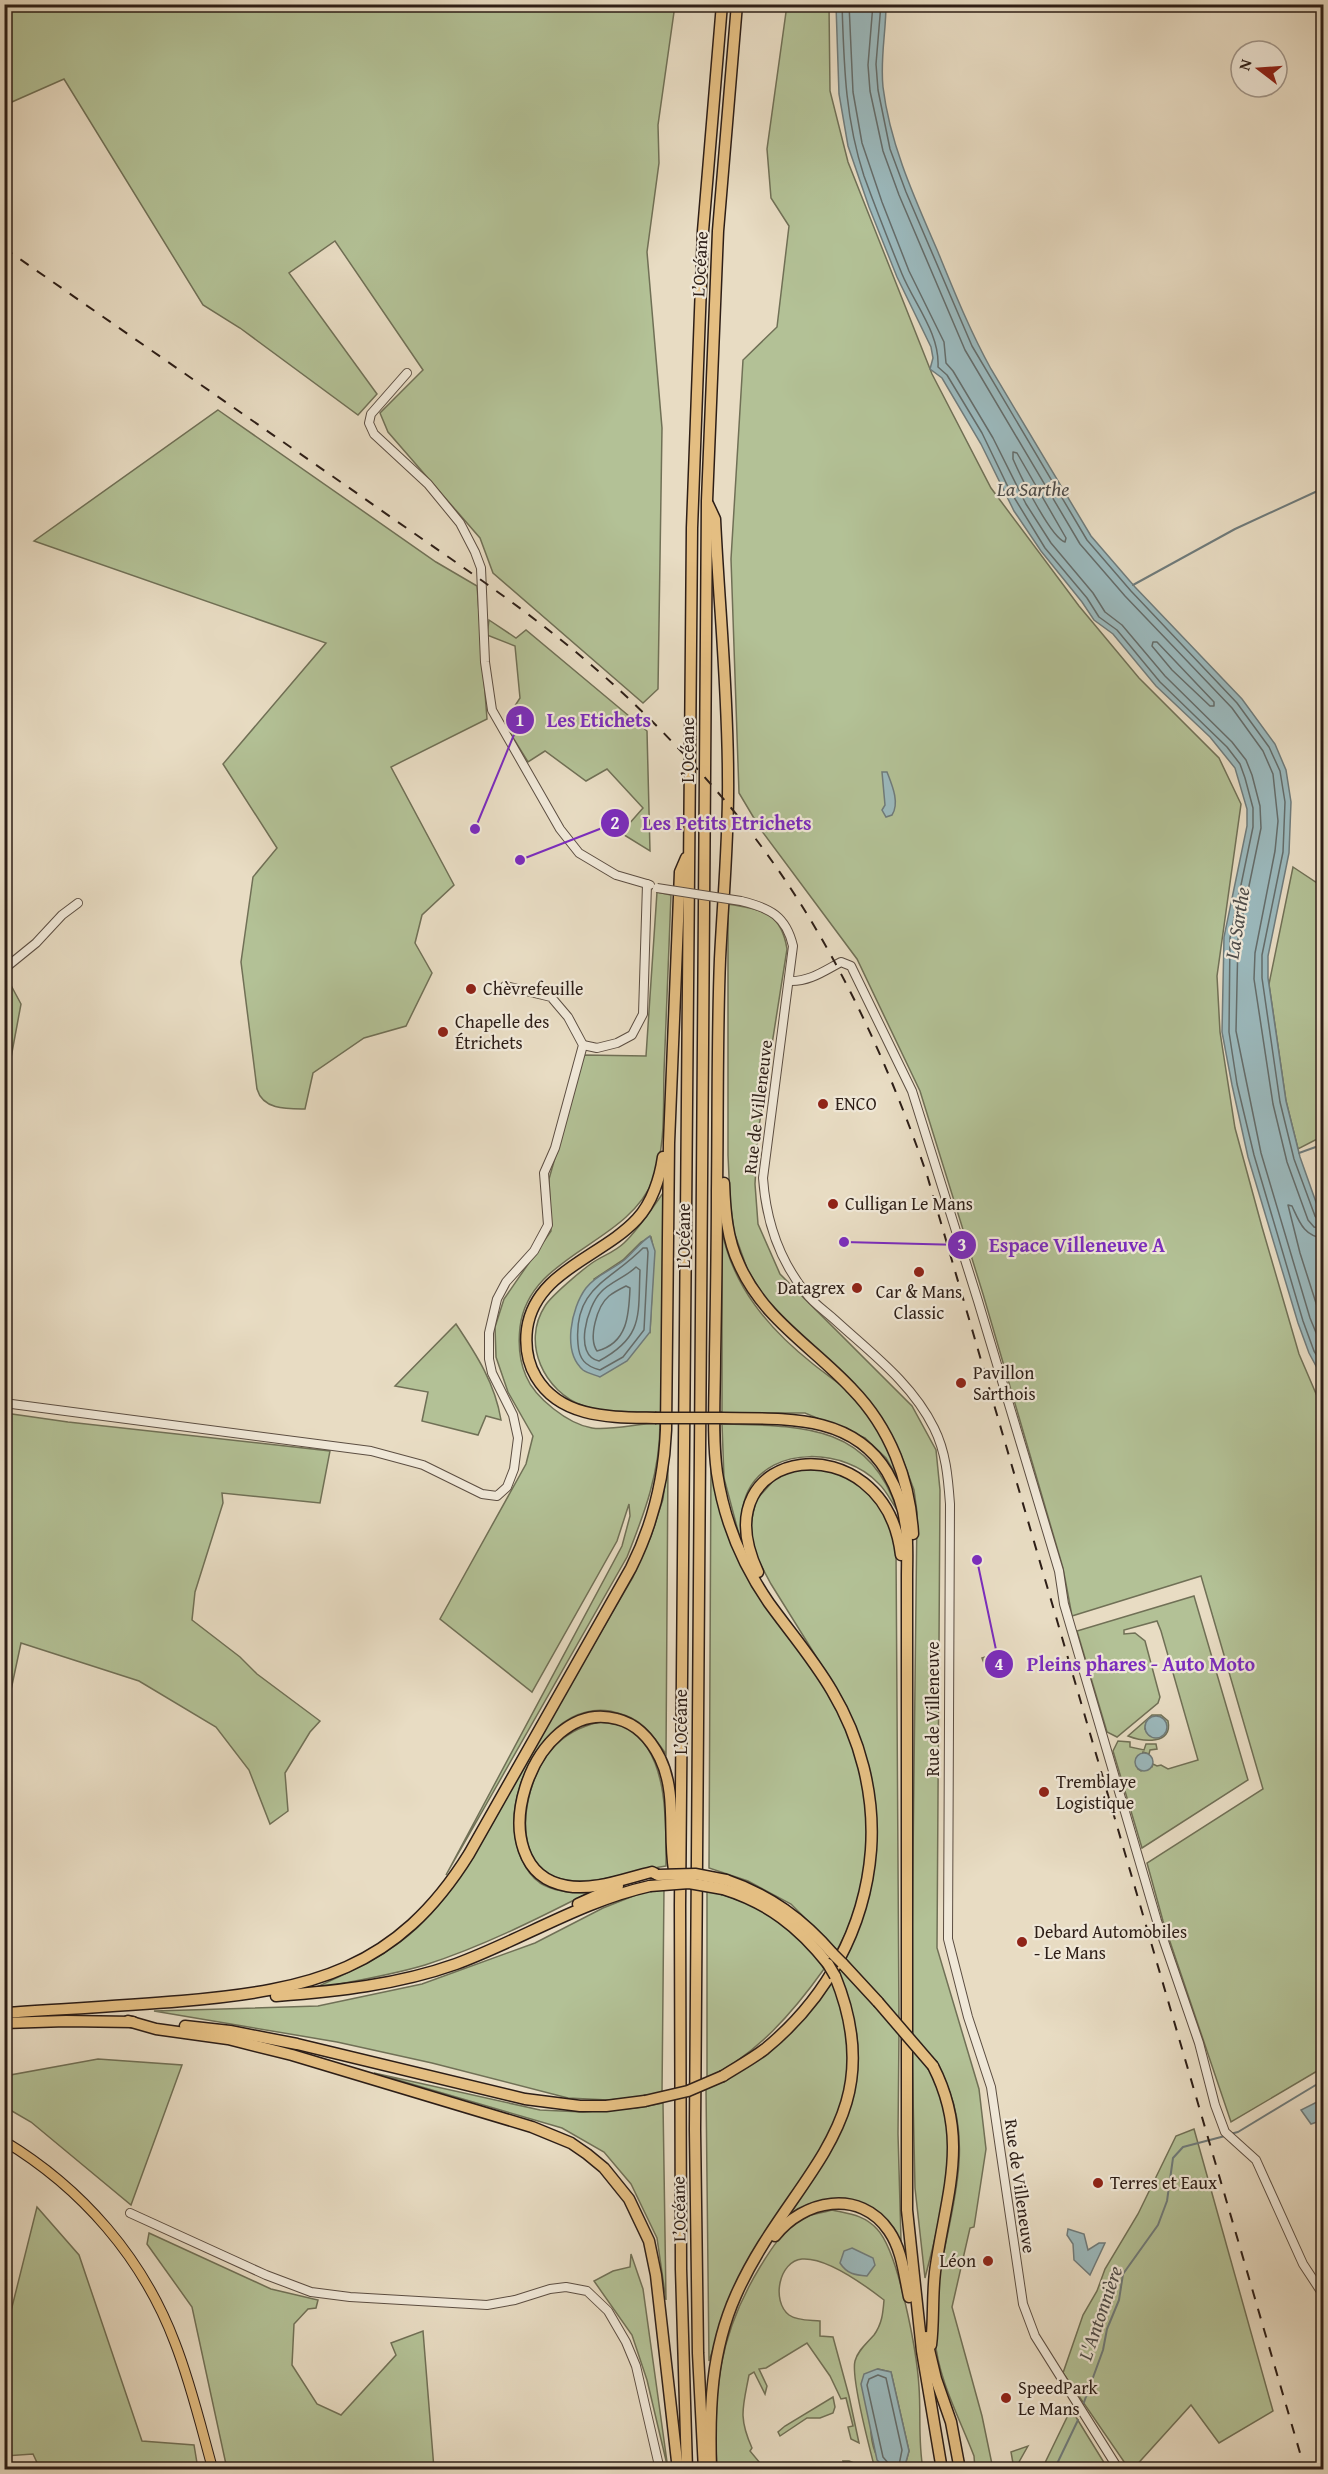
<svg xmlns="http://www.w3.org/2000/svg" width="1328" height="2474" font-family="'Gentium Book Plus',serif">
<style>
.green{fill:#b3c196;stroke:#707056;stroke-width:1.5;fill-rule:evenodd}
.water{fill:#9bb9bd;stroke:#6f7b7b;stroke-width:1.5}
.lines{fill:none;stroke-linecap:round;stroke-linejoin:round}
.shore{stroke:#646c6a;stroke-width:1.5}
.stream{stroke:#6f7b7b;stroke-width:2}
.minor-casing{stroke:#5c4e42;stroke-width:10}
.major-casing{stroke:#2d1e17;stroke-width:11}
.highway-casing{stroke:#2d1e17;stroke-width:13}
.minor{stroke:#f0e8d8;stroke-width:8}
.major{stroke:#e4be82;stroke-width:9}
.highway{stroke:#e4be82;stroke-width:10}
.rail{stroke:#2d1e17;stroke-width:2;stroke-dasharray:10 10;stroke-linecap:butt}
.minor-bridge-casing{stroke:#5c4e42;stroke-width:10;stroke-linecap:butt}
.highway-bridge-casing{stroke:#2d1e17;stroke-width:13;stroke-linecap:butt}
.minor-bridge{stroke:#f0e8d8;stroke-width:8}
.highway-bridge{stroke:#e4be82;stroke-width:10}
.poi-dot{fill:#8f2418;stroke:#f0e8d8;stroke-width:2}
.labels{text-anchor:middle;stroke-width:4.5;stroke-linejoin:round;paint-order:stroke}
.street-label{font-size:18px;fill:#2d1e17;stroke:#f0e8d8}
.poi-label{font-size:18px;fill:#2d1e17;stroke:#f0e8d8;text-anchor:start}
.water-label{font-size:20px;font-style:italic;fill:#4e4c49;stroke:#f0e8d8}
.leader{fill:none;stroke:#7b2cbf;stroke-width:2}
.callout-dot{fill:#7b2cbf;stroke:#f0e8d8;stroke-width:2}
.mark-label{font-size:18px;text-anchor:middle;font-weight:bold;fill:#fff}
.callout-label{font-size:20px;text-anchor:middle;font-weight:bold;fill:#7b2cbf;stroke:#f0e8d8;stroke-width:4.5;stroke-linejoin:round;paint-order:stroke}
</style>
<rect width="100%" height="100%" fill="#e8dcc3"/>
<filter id="stains"><feTurbulence type="fractalNoise" baseFrequency=".00333" numOctaves="4"/><feColorMatrix values="0 0 0 0 .2 0 0 0 0 .09 0 0 0 0 .02 0 0 0 .5 -.17"/></filter>
<radialGradient id="worn" r=".72"><stop offset=".6" stop-color="#630" stop-opacity="0"/><stop offset="1" stop-color="#630" stop-opacity=".3"/></radialGradient>
<g class="green">
<polygon points="5,4 675,5 658,125 659,163 647,252 662,428 658,689 643,703 493,573 480,538 388,432 380,413 423,370 335,241 289,273 377,394 358,415 240,328 203,305 64,79 5,105"/>
<polygon points="787,5 829,5 830,91 848,162 932,374 991,488 1079,606 1139,678 1219,758 1241,804 1217,976 1220,1032 1235,1128 1262,1227 1299,1354 1323,1410 1324,2067 1231,2122 1163,1921 1147,1863 1263,1789 1201,1576 1072,1616 1063,1568 983,1294 920,1091 857,959 761,830 739,793 731,559 743,360 777,327 789,226 771,198 767,149"/>
<path d="M218,410L436,562L477,586L487,719L391,767L454,885L422,915L415,943L432,973L406,1026L364,1038L313,1073L305,1109C287,1109 263,1110 257,1089L241,962L253,877L277,848L223,764L326,643L34,541Z"/>
<polygon points="489,620 516,638 526,630 647,731 650,851 621,833 643,808 607,769 586,781 545,751 528,762 504,723 520,698 515,646 487,635"/>
<polygon points="1293,867 1320,885 1324,896 1323,1136 1298,1149 1286,1101 1269,984"/>
<path d="M657,892L671,895C669,954 666,1013 664,1072C663,1106 666,1147 653,1180C627,1245 529,1254 520,1327C518,1345 519,1360 526,1376C535,1398 568,1424 592,1428C610,1431 640,1423 660,1423C660,1472 645,1512 627,1557L446,1875L622,1546L630,1516L629,1504L617,1541L532,1692L440,1619L526,1464L533,1436L508,1392L496,1357L495,1327L504,1299L551,1231L549,1179L584,1055L646,1056Z"/>
<path d="M728,904C761,910 781,911 787,949L758,1133L755,1184L758,1224L780,1274L912,1406L936,1450L940,1490L937,1948L979,2089L986,2149L974,2227L970,2228L952,2307L982,2416L993,2469H975L974,2456C960,2419 938,2379 935,2339C929,2257 981,2171 949,2090C940,2068 925,2051 911,2033L917,1512L914,1490L901,1455L879,1414L768,1302L748,1271L734,1232L730,1200L728,1155Z"/>
<polygon points="6,976 21,1004 5,1090 4,977"/>
<path d="M663,1193L662,1412C637,1411 608,1414 584,1406C544,1392 521,1343 545,1306C551,1296 582,1270 592,1263C602,1256 615,1252 624,1243C639,1229 651,1210 663,1193ZM651,1237L654,1251L650,1332L594,1279L623,1260L641,1242Z"/>
<path d="M722,1231C733,1287 769,1329 813,1364C829,1377 849,1389 862,1405C880,1427 892,1455 900,1482L886,1458L865,1438L805,1413H722Z"/>
<path d="M456,1324C476,1354 495,1383 501,1420L486,1416L478,1435L422,1421L428,1392L395,1386Z"/>
<polygon points="5,1413 68,1422 330,1451 320,1503 222,1493 223,1503 195,1592 192,1620 240,1657 257,1674 320,1721 310,1732 285,1773 288,1811 270,1824 249,1770 216,1727 139,1681 21,1643 5,1718"/>
<path d="M722,1424C799,1426 869,1423 897,1510C891,1501 886,1490 878,1483C846,1449 772,1444 748,1491C740,1507 741,1528 742,1546L724,1478Z"/>
<path d="M668,1459L666,1754C657,1741 648,1728 635,1720C628,1715 618,1713 610,1711C554,1702 514,1773 514,1822C514,1835 516,1846 521,1858C525,1867 531,1877 540,1883C555,1892 570,1892 588,1893C535,1920 481,1947 425,1965C388,1976 350,1982 312,1989C350,1972 389,1955 418,1927C462,1885 490,1827 519,1775C557,1709 594,1643 633,1577L651,1536L663,1499Z"/>
<path d="M711,1462C716,1503 727,1542 748,1578C772,1617 805,1650 828,1689C864,1750 878,1827 861,1896C856,1915 846,1933 837,1950L791,1904L748,1881L709,1868Z"/>
<polygon points="792,1470 832,1470 859,1484 887,1515 896,1549 899,2020 845,1958 862,1917 873,1797 824,1669 771,1584 756,1556 750,1528 756,1500 775,1479"/>
<polygon points="1194,1596 1248,1780 1142,1848 1113,1751 1118,1741 1130,1742 1130,1747 1144,1750 1146,1744 1156,1744 1157,1749 1150,1750 1149,1754 1143,1752 1138,1769 1141,1771 1152,1767 1153,1764 1157,1766 1161,1765 1168,1769 1198,1760 1161,1631 1157,1621 1124,1630 1124,1634 1135,1633 1145,1641 1160,1697 1158,1703 1117,1737 1107,1732 1077,1631"/>
<polygon points="1005,1651 1007,1657 984,1663 982,1658"/>
<path d="M1152,1715H1161L1168,1721C1173,1745 1143,1742 1128,1736ZM1156,1716L1162,1718L1166,1723L1149,1735L1145,1729L1146,1723Z"/>
<path d="M599,1722C610,1723 621,1724 630,1730C669,1756 666,1825 666,1866C634,1870 599,1885 566,1880C506,1870 523,1781 552,1749C565,1734 580,1727 599,1722Z"/>
<polygon points="664,1887 662,2094 645,2097 608,2100 568,2098 432,2063 337,2042 154,2011 318,2006 422,1984 535,1943 603,1908 651,1889"/>
<path d="M707,1889L764,1909L812,1950L824,1969C794,2011 756,2056 707,2078Z"/>
<path d="M840,1967L899,2032L898,2134L901,2240L882,2218L827,2200L809,2204L785,2219C844,2139 885,2072 837,1973Z"/>
<polygon points="832,1982 844,2014 849,2072 835,2127 725,2314 709,2361 706,2088 734,2074"/>
<path d="M912,2048C922,2060 933,2072 939,2086C963,2147 940,2217 925,2278L915,2188Z"/>
<polygon points="98,2059 182,2065 131,2205 31,2122 5,2107 5,2076"/>
<polygon points="374,2073 540,2110 583,2112 636,2108 663,2103 666,2300 657,2238 631,2184 604,2152 562,2128"/>
<polygon points="1194,2129 1273,2411 1219,2443 1191,2405 1133,2469 1129,2469 1063,2373 1083,2315 1097,2291 1105,2269 1138,2214 1176,2136"/>
<polygon points="37,2207 79,2255 142,2441 194,2445 198,2469 40,2469 33,2454 5,2456 5,2335"/>
<path d="M832,2210C850,2214 864,2215 877,2229C899,2252 917,2354 919,2387C921,2414 918,2442 923,2469H904L909,2451L891,2372L878,2369C873,2401 861,2444 886,2469H875C870,2450 851,2377 855,2361C858,2350 867,2343 874,2335C882,2324 883,2313 884,2300C866,2286 827,2257 802,2259C779,2261 771,2301 789,2315C797,2321 811,2320 820,2321V2336L833,2337L849,2396L859,2443L851,2439L848,2427L853,2426L846,2398L841,2399L830,2376L807,2343L766,2368L759,2369L767,2386L765,2394L754,2372L749,2375C743,2407 738,2417 752,2448L750,2451L765,2469L717,2470C713,2391 718,2336 760,2267C771,2249 783,2230 801,2219C810,2214 823,2213 832,2210Z"/>
<polygon points="149,2233 271,2289 318,2300 316,2308 308,2309 294,2324 292,2365 317,2404 341,2415 396,2355 391,2343 423,2331 434,2469 227,2469 192,2307 147,2244"/>
<polygon points="631,2254 643,2289 668,2469 647,2380 632,2335 594,2281 613,2271 630,2267"/>
<polygon points="833,2397 835,2407 833,2413 820,2418 807,2418 780,2436 778,2432 785,2426"/>
<polygon points="1071,2409 1108,2469 1042,2469"/>
<polygon points="1028,2446 1015,2469 1014,2469 1011,2452"/>
<polygon points="843,2461 849,2461 862,2466 850,2469 825,2469 844,2464"/>
</g>
<g class="water">
<path d="M836,5H886C886,32 880,59 883,87C890,145 915,199 938,252C954,291 970,331 991,369L1091,536L1135,587L1242,699L1275,744L1286,770L1291,802L1289,853L1268,956V978L1286,1101L1300,1157L1323,1222V1379L1309,1353L1298,1323L1248,1157L1232,1085L1222,1032L1224,937L1247,826V809L1235,768L1210,737L1156,686L1113,634L1094,620L1082,602L1041,551L1014,511L981,444L942,378L930,369L933,358L931,347L897,277L869,207L848,146L839,94Z"/>
<path d="M882,772H887C892,785 900,803 892,815L886,817L882,810L885,805Z"/>
<path d="M650,1236L655,1251L650,1332L627,1361L600,1377C595,1375 587,1373 583,1370C562,1352 571,1308 586,1288C596,1275 610,1271 623,1261C633,1253 639,1243 650,1236Z"/>
<circle cx="1156" cy="1727" r="11"/>
<circle cx="1144" cy="1762" r="9"/>
<polygon points="1323,2099 1323,2120 1311,2124 1301,2110"/>
<polygon points="1068,2229 1084,2234 1088,2250 1099,2243 1105,2243 1090,2275 1074,2260 1073,2244 1067,2235"/>
<path d="M852,2248L873,2258L875,2265L867,2276C855,2275 847,2274 840,2263L844,2251Z"/>
<polygon points="877,2369 891,2372 909,2451 904,2469 886,2469 877,2460 861,2384 864,2374"/>
</g>
<g class="lines">
<g class="shore">
<path d="M842,4C844,65 845,118 864,176C876,209 889,242 902,274C915,305 940,334 938,367L947,375L982,433L1009,489L1045,548L1087,598L1099,617L1117,630L1160,682L1227,747L1240,764L1245,778L1253,808V827L1230,938L1229,1032L1237,1084L1254,1155L1303,1321L1314,1351L1324,1367"/>
<polyline points="849,4 853,92 862,143 882,202 909,271 944,342 946,363 953,371 993,438 1026,504 1051,543 1093,593 1105,612 1122,625 1165,676 1232,742 1246,760 1252,775 1260,806 1261,828 1238,939 1236,1031 1261,1153 1310,1318 1324,1352"/>
<polyline points="873,4 868,65 870,91 883,151 899,195 965,350 1080,544 1125,596 1232,708 1263,751 1273,774 1278,821 1275,851 1255,953 1254,979 1273,1104 1287,1162 1308,1220 1314,1227 1324,1229"/>
<polyline points="881,4 876,64 878,90 890,149 906,192 972,346 1087,540 1131,591 1237,703 1269,747 1280,771 1285,802 1283,852 1262,955 1262,978 1280,1102 1294,1159 1315,1216 1318,1220 1324,1221"/>
<path d="M1013,452L1017,453L1066,538L1065,542C1051,538 1020,475 1013,459Z"/>
<polygon points="1153,642 1157,642 1214,702 1214,706 1210,706 1172,670 1152,646"/>
<path d="M1324,1238C1304,1237 1299,1221 1292,1206L1288,1205L1300,1253L1324,1328"/>
<path d="M643,1248H647L648,1252L644,1330L623,1357L600,1370C585,1366 579,1359 578,1344C573,1287 611,1281 643,1248Z"/>
<path d="M636,1267L640,1270C638,1315 644,1337 599,1361C573,1356 587,1306 601,1292C610,1282 626,1277 636,1267Z"/>
<path d="M626,1286L630,1288C629,1314 628,1343 597,1351C588,1338 597,1306 609,1296C614,1292 620,1289 626,1286Z"/>
<polyline points="890,2470 889,2464 883,2457 867,2385 869,2379 878,2375 886,2378 902,2450 898,2470"/>
</g>
<g class="stream">
<polyline points="1133,585 1235,529 1324,488"/>
<polyline points="1299,1153 1324,1144"/>
<polyline points="1230,2134 1238,2132 1324,2080"/>
<polyline points="1083,2405 1103,2350 1107,2329 1119,2300 1123,2274 1158,2225 1167,2201 1173,2158 1183,2147 1225,2136"/>
<polyline points="1054,2470 1078,2420"/>
</g>
<defs>
<g id="minor">
<polyline points="407,373 371,414 369,423 374,434 428,484 460,523 475,552 481,568 485,662 492,710 560,829 579,853 616,875 647,884"/>
<path d="M741,901C770,908 786,916 793,946L763,1178C766,1220 778,1258 805,1292C813,1303 825,1311 835,1320C871,1353 912,1383 934,1428C946,1452 948,1477 950,1504L948,1939L968,2017L991,2087L1023,2304L1035,2336L1119,2470"/>
<polyline points="4,969 36,943 62,915 78,903"/>
<path d="M789,981C809,982 824,971 841,962L851,966L912,1091L978,1301L1059,1571L1064,1604L1157,1921L1199,2043L1215,2105L1225,2132L1256,2160L1303,2264L1324,2296"/>
<polyline points="583,1045 597,1048 617,1043 632,1035 643,1014 647,884 650,885"/>
<polyline points="4,1403 371,1451 423,1465 482,1494 497,1496 507,1487 514,1469 518,1438 513,1415 492,1373 489,1359 489,1333 497,1299 506,1282 534,1251 548,1225 544,1173 555,1148 583,1045 568,1017 551,997 505,986"/>
<polyline points="130,2213 266,2275 311,2292 350,2297 487,2305 515,2300 550,2289 566,2287 587,2291 608,2311 626,2342 636,2366 660,2470"/>
</g>
<path id="major" d="M4,2141C82,2188 143,2258 175,2343C191,2384 201,2427 213,2470"/>
<g id="highway">
<path d="M708,504L715,519C719,605 728,691 728,776C729,837 723,898 720,959C717,1036 718,1114 717,1191C717,1246 716,1302 715,1357C715,1395 712,1435 717,1473C724,1520 742,1564 769,1603C790,1632 814,1660 832,1691C860,1738 875,1794 871,1850C865,1929 826,1999 765,2049C752,2059 737,2067 723,2076"/>
<path d="M724,1183C725,1211 727,1239 739,1264C763,1319 813,1347 852,1389C890,1428 910,1480 913,1534"/>
<path d="M655,1418C612,1417 561,1419 536,1377C527,1362 525,1346 527,1329C535,1271 602,1257 637,1219C652,1203 660,1178 663,1157"/>
<path d="M722,1418C782,1419 852,1413 887,1472C897,1489 904,1507 906,1528C908,1544 907,1561 907,1578V2210L922,2351L942,2470"/>
<path d="M758,1572C698,1444 885,1420 901,1555"/>
<path d="M658,1875L652,1872C626,1878 594,1891 567,1886C475,1871 531,1695 617,1719C637,1724 651,1740 660,1758C677,1793 668,1833 674,1870"/>
<path d="M726,1880C770,1895 803,1919 833,1954"/>
<path d="M723,1889C768,1903 799,1927 828,1964"/>
<polyline points="578,1904 618,1886"/>
<polyline points="842,1963 878,2002"/>
<path d="M276,1996C337,1991 397,1985 456,1964C521,1940 582,1901 650,1886"/>
<path d="M4,2013C64,2009 123,2006 182,2001C311,1990 397,1970 469,1854L631,1568C653,1524 664,1480 666,1430L669,1143L680,872L686,858"/>
<polyline points="128,2021 156,2029 228,2039 292,2055 532,2127 571,2143 587,2154 604,2168 629,2199 649,2241 656,2275 678,2470"/>
<polyline points="4,2023 66,2021 133,2022"/>
<polyline points="185,2026 230,2031 297,2044 525,2099 580,2106 606,2106 645,2101"/>
<path d="M775,2236C803,2200 860,2188 889,2231C902,2250 904,2274 909,2297"/>
<polyline points="926,2337 936,2379 951,2422 960,2470"/>
<path d="M931,2345C934,2322 932,2297 935,2272C945,2197 971,2140 933,2066"/>
<polyline points="687,2470 681,2269 680,1906 692,528 703,231 722,4"/>
<polyline points="704,2470 698,2353 695,2130 707,501 718,231 737,4"/>
<path d="M711,2470C709,2409 711,2351 736,2295C789,2175 895,2123 835,1976"/>
</g>
</defs>
<use href="#minor" class="minor-casing"/>
<use href="#major" class="major-casing"/>
<use href="#highway" class="highway-casing"/>
<use href="#minor" class="minor"/>
<use href="#major" class="major"/>
<use href="#highway" class="highway"/>
<path class="rail" d="M4,248C122,330 240,412 358,494C445,556 537,614 616,687C657,724 696,766 732,809C821,916 882,1045 927,1175L1305,2470"/>
<defs>
<polyline id="minor-bridge" points="657,888 741,901"/>
<g id="highway-bridge">
<polyline points="655,1418 722,1418"/>
<polyline points="658,1875 695,1874 726,1880"/>
<polyline points="650,1886 689,1883 723,1889"/>
<polyline points="833,1954 842,1963"/>
<polyline points="828,1964 835,1976"/>
<polyline points="878,2002 933,2066"/>
<polyline points="645,2101 688,2091 723,2076"/>
</g>
</defs>
<use href="#minor-bridge" class="minor-bridge-casing"/>
<use href="#highway-bridge" class="highway-bridge-casing"/>
<use href="#minor-bridge" class="minor-bridge"/>
<use href="#highway-bridge" class="highway-bridge"/>
</g>
<g class="poi-dot">
<circle cx="471" cy="989" r="6"/>
<circle cx="443" cy="1032" r="6"/>
<circle cx="823" cy="1104" r="6"/>
<circle cx="833" cy="1204" r="6"/>
<circle cx="919" cy="1272" r="6"/>
<circle cx="857" cy="1288" r="6"/>
<circle cx="961" cy="1383" r="6"/>
<circle cx="1044" cy="1792" r="6"/>
<circle cx="1022" cy="1942" r="6"/>
<circle cx="1098" cy="2183" r="6"/>
<circle cx="988" cy="2261" r="6"/>
<circle cx="1006" cy="2398" r="6"/>
</g>
<g class="labels">
<g class="street-label">
<text transform="translate(700 264) rotate(-87)" y="6">L’Océane</text>
<text transform="translate(688 750) rotate(-90)" y="6">L’Océane</text>
<text transform="translate(758 1107) rotate(-83)" y="6">Rue de Villeneuve</text>
<text transform="translate(684 1236) rotate(-90)" y="6">L’Océane</text>
<text transform="translate(933 1709) rotate(-90)" y="6">Rue de Villeneuve</text>
<text transform="translate(681 1722) rotate(-90)" y="6">L’Océane</text>
<text transform="translate(1020 2186) rotate(82)" y="6">Rue de Villeneuve</text>
<text transform="translate(679 2209) rotate(-91)" y="6">L’Océane</text>
</g>
<g class="poi-label">
<text x="483" y="995">Chèvrefeuille</text>
<text x="455" y="1028">Chapelle des<tspan x="455" dy="21">Étrichets</tspan></text>
<text x="835" y="1110">ENCO</text>
<text x="845" y="1210">Culligan Le Mans</text>
<text x="845" y="1294" text-anchor="end">Datagrex</text>
<text x="919" y="1298" text-anchor="middle">Car &amp; Mans<tspan x="919" dy="21">Classic</tspan></text>
<text x="973" y="1379">Pavillon<tspan x="973" dy="21">Sarthois</tspan></text>
<text x="1056" y="1788">Tremblaye<tspan x="1056" dy="21">Logistique</tspan></text>
<text x="1034" y="1938">Debard Automobiles<tspan x="1034" dy="21">- Le Mans</tspan></text>
<text x="1110" y="2189">Terres et Eaux</text>
<text x="976" y="2267" text-anchor="end">Léon</text>
<text x="1018" y="2394">SpeedPark<tspan x="1018" dy="21">Le Mans</tspan></text>
</g>
<g class="water-label">
<text x="1033" y="496">La Sarthe</text>
<text transform="translate(1237 923) rotate(-81)" y="7">La Sarthe</text>
<text transform="translate(1100 2313) rotate(-71)" y="7">L'Antonnière</text>
</g>
</g>
<path class="leader" d="M475 829L520 720M520 860L615 823M844 1242L962 1245M977 1560L999 1664"/>
<g class="callout-dot">
<circle cx="475" cy="829" r="6"/>
<circle cx="520" cy="860" r="6"/>
<circle cx="844" cy="1242" r="6"/>
<circle cx="977" cy="1560" r="6"/>
<circle cx="520" cy="720" r="15"/>
<circle cx="615" cy="823" r="15"/>
<circle cx="962" cy="1245" r="15"/>
<circle cx="999" cy="1664" r="15"/>
</g>
<g class="mark-label">
<text x="520" y="726">1</text>
<text x="615" y="829">2</text>
<text x="962" y="1251">3</text>
<text x="999" y="1670">4</text>
</g>
<g class="callout-label">
<text x="599" y="727">Les Etichets</text>
<text x="727" y="830">Les Petits Etrichets</text>
<text x="1077" y="1252">Espace Villeneuve A</text>
<text x="1141" y="1671">Pleins phares - Auto Moto</text>
</g>
<rect width="1328" height="2474" fill="none" stroke="#e8dcc3" stroke-width="24"/>
<rect x="6" y="6" width="1316" height="2462" fill="none" stroke="#2d1e17" stroke-width="3"/>
<rect x="12" y="12" width="1304" height="2450" fill="none" stroke="#2d1e17" stroke-width="1.5"/>
<g transform="translate(1259 69) rotate(287)"><circle r="28" fill="#f0e8d8" stroke="#a2978b" stroke-width="1.5"/>
<path d="M0-4.5L10 22L0 15L-10 22Z" fill="#8f2418"/>
<text y="-9" font-size="16" font-weight="bold" text-anchor="middle" fill="#2d1e17">N</text>
</g>
<rect width="100%" height="100%" filter="url(#stains)"/>
<rect width="100%" height="100%" fill="url(#worn)"/>
</svg>
